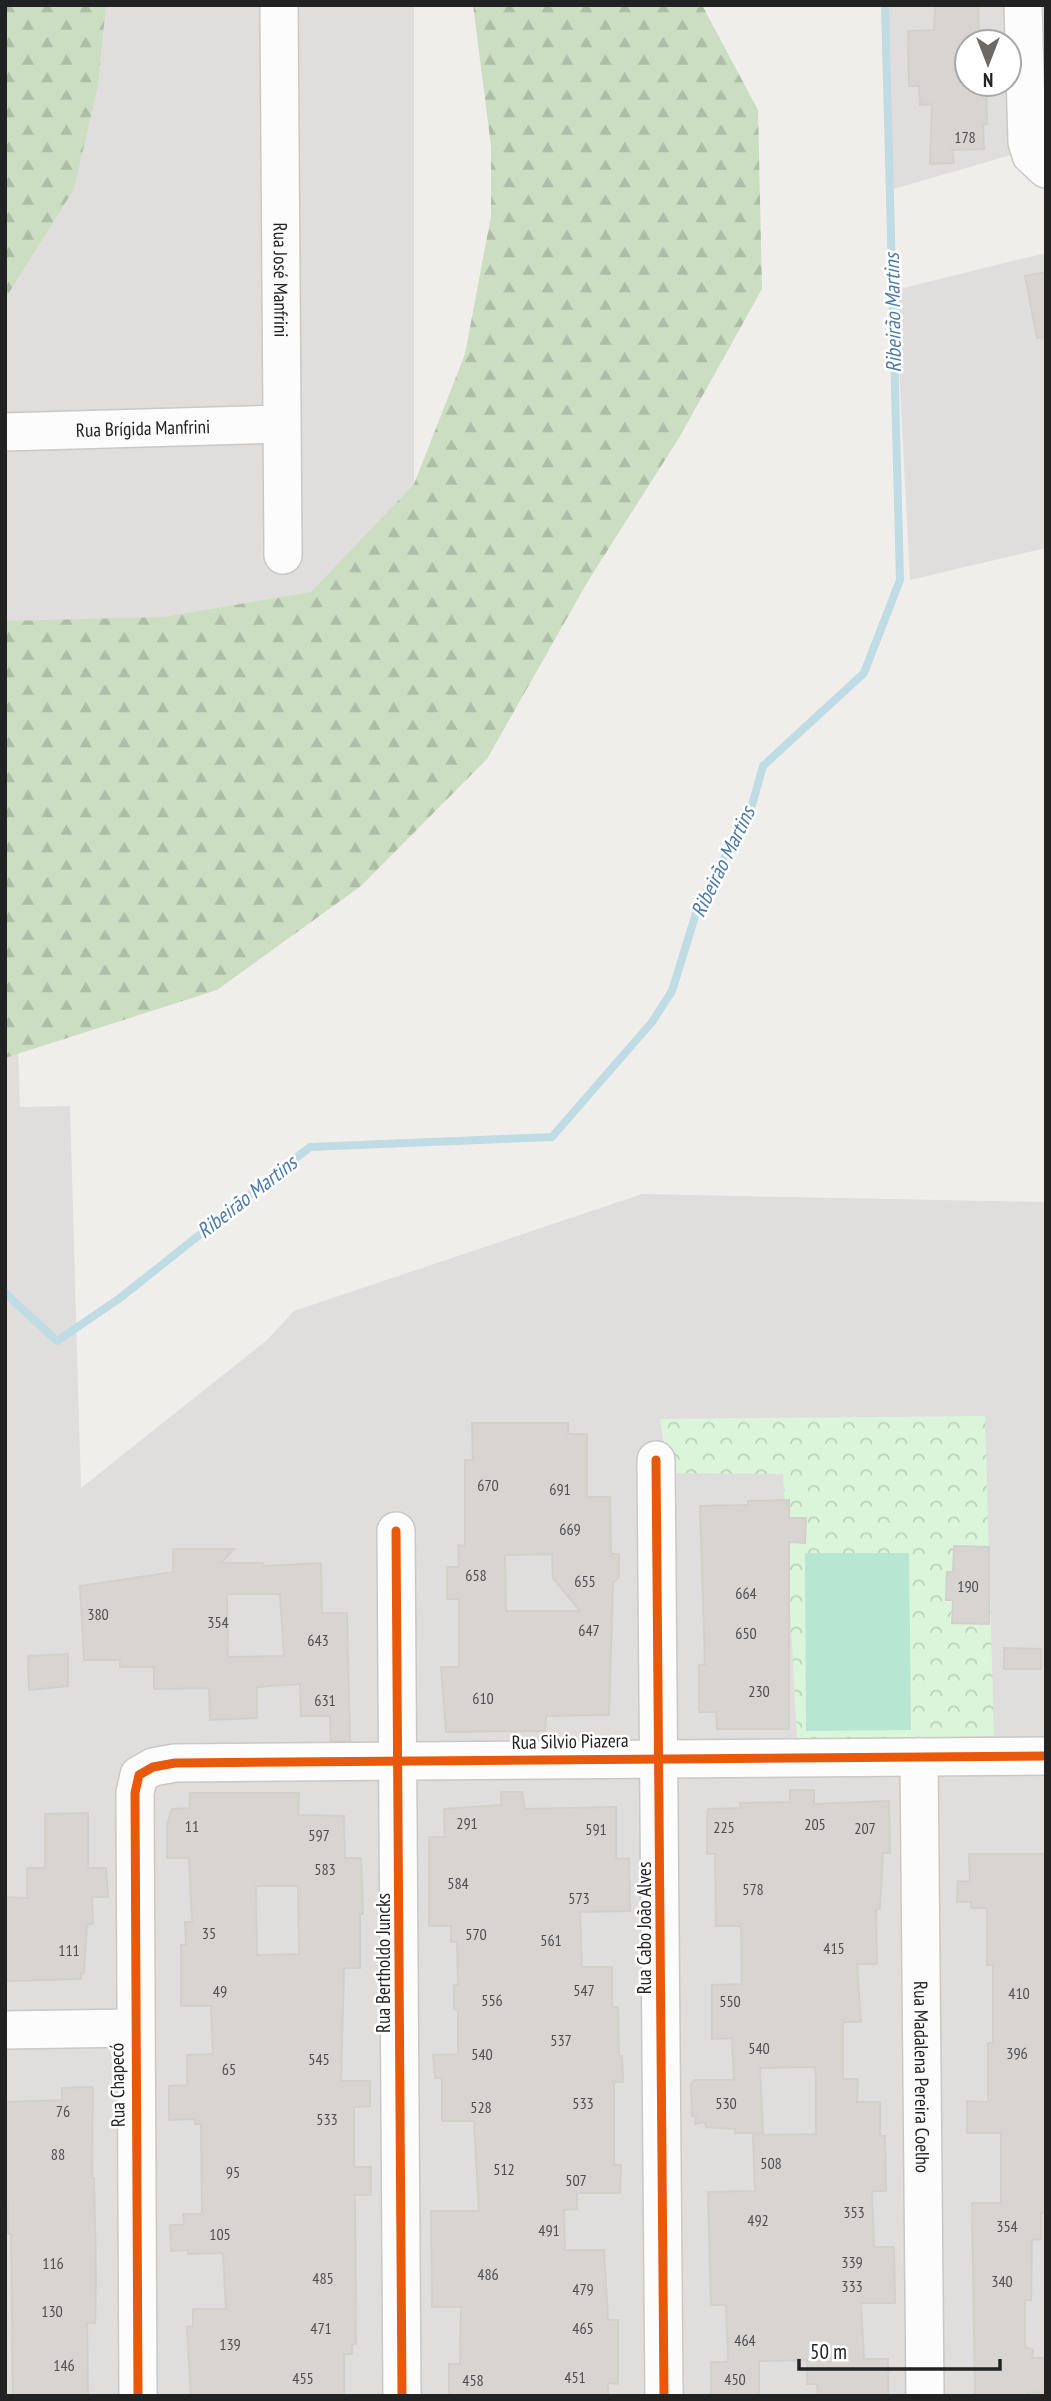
<svg xmlns="http://www.w3.org/2000/svg" width="1051" height="2401" font-family="'PT Sans Narrow',sans-serif">
<style>
.residential{fill:#dfdedc;fill-rule:evenodd}
.forest{fill:url(#forest-firs)}
.park{fill:url(#park-crowns)}
.pitch{fill:#b7e6d2}
.lines{fill:none;stroke-linecap:round;stroke-linejoin:round}
.stream{stroke:#bfdbe3;stroke-width:8}
.building{fill:#d7d4d2;stroke:#d3d0cc;stroke-width:2;fill-rule:evenodd}
.minor-casing{stroke:#c9c8c7;stroke-width:40}
.minor{stroke:#fdfcfc;stroke-width:37}
.cycleway-casing{stroke:#fff;stroke-width:13}
.cycleway{stroke:#e8590c;stroke-width:9}
.labels{text-anchor:middle;stroke-width:5;stroke-linejoin:round;paint-order:stroke}
.number-label{font-size:16px;fill:#4f4e4e}
.street-label{font-size:19px;fill:#222;stroke:#fff}
.water-label{font-size:21px;font-style:italic;fill:#4a7aab;stroke:#fff}
</style>
<defs>
<pattern id="forest-firs" width="22" height="20" patternUnits="userSpaceOnUse" patternTransform="scale(1.75)"><rect width="22" height="20" fill="#cbdec1"/><path d="M5 1l3.5 6h-7zM16 11l3.5 6h-7z" fill="#aebea6"/></pattern>
<pattern id="park-crowns" width="20" height="18" patternUnits="userSpaceOnUse" patternTransform="scale(1.75)"><rect width="20" height="18" fill="#daf5da"/><path d="M2 6a3 3 0 1 1 6 0M12 15a3 3 0 1 1 6 0" fill="none" stroke="#bbd2bb"/></pattern>
</defs>
<rect width="100%" height="100%" fill="#f0eeeb"/>
<g class="residential">
<polygon points="5,5 414,5 414,639 9,786 20,1107 70,1106 81,1488 267,1340 294,1311 642,1194 1046,1202 1046,2396 5,2396"/>
<path d="M887,5H1046V145L890,190ZM967,42H1009V84H967Z"/>
<polygon points="1046,253 1046,548 910,580 895,290"/>
</g>
<g class="forest">
<polygon points="5,5 106,5 98,85 74,189 5,299"/>
<polygon points="473,5 702,5 758,110 762,289 679,438 588,581 487,759 361,886 217,990 5,1058 5,621 164,617 311,592 414,484 465,354 491,216 491,146"/>
</g>
<polygon class="park" points="985,1416 994,1736 797,1740 783,1474 668,1473 660,1419"/>
<polygon class="pitch" points="805,1553 909,1553 911,1730 806,1731"/>
<g class="lines">
<polyline class="stream" points="5,1293 57,1341 120,1298 310,1147 552,1137 652,1022 672,991 697,910 752,805 763,766 864,673 900,580 885,5"/>
</g>
<g class="building">
<polygon points="935,5 978,5 979,42 967,42 967,85 986,85 987,124 983,125 984,149 952,150 954,163 930,164 932,104 920,105 919,86 909,86 908,31 934,30"/>
<polygon points="1046,272 1046,337 1037,338 1025,276"/>
<path d="M472,1423H568V1434H587V1497H610L611,1554H619V1577L613,1583L609,1715L546,1716L545,1731L446,1732L441,1667H459V1599H447V1567H459L458,1545L465,1546V1460H473ZM552,1554L553,1578L580,1611H506L505,1555Z"/>
<polygon points="789,1500 789,1518 806,1518 805,1543 789,1542 789,1729 717,1729 716,1712 699,1712 699,1665 705,1665 700,1506 748,1505 748,1501"/>
<polygon points="954,1546 989,1547 989,1624 952,1623 953,1600 946,1600 947,1572 953,1572"/>
<path d="M173,1549H234L221,1563H263V1566L321,1563L322,1613H347L350,1741H331L330,1716H301L300,1684L257,1687V1718L210,1720L209,1688L154,1689V1667H120V1660H84L80,1586L173,1572ZM227,1594H280L284,1656L228,1657Z"/>
<polygon points="1004,1648 1041,1649 1041,1669 1004,1669"/>
<polygon points="68,1654 68,1686 29,1690 28,1656"/>
<polygon points="790,1790 814,1790 814,1804 889,1801 890,1853 883,1853 880,1909 876,1909 877,1964 857,1964 861,2022 843,2022 843,2079 858,2079 857,2102 880,2102 880,2136 885,2136 886,2191 872,2191 874,2247 894,2247 895,2303 861,2303 864,2359 888,2359 888,2396 818,2396 817,2384 807,2384 807,2360 759,2361 759,2396 711,2396 711,2362 728,2362 726,2305 711,2305 708,2192 755,2191 753,2135 816,2134 816,2078 815,2067 760,2068 763,2133 735,2133 735,2129 706,2127 705,2122 695,2124 696,2116 692,2116 691,2084 694,2080 734,2080 732,2038 712,2039 712,1985 742,1984 741,1926 716,1926 715,1854 707,1854 707,1821 708,1809 741,1808 740,1803 790,1802"/>
<polygon points="501,1792 522,1792 525,1809 616,1807 616,1859 629,1858 630,1911 580,1912 582,1967 612,1967 612,2007 618,2007 619,2056 622,2056 623,2082 614,2082 614,2165 621,2165 620,2193 577,2193 577,2209 564,2210 565,2250 604,2250 608,2320 618,2320 618,2384 608,2383 608,2396 449,2396 449,2364 460,2364 461,2307 432,2307 431,2211 479,2211 474,2121 442,2121 442,2078 435,2078 433,2055 458,2054 458,2010 454,2009 454,1985 458,1985 457,1942 451,1942 451,1926 429,1926 429,1837 445,1837 444,1809 501,1805"/>
<path d="M190,1793H299L298,1815L344,1816L345,1858H361L363,1914H360V1968H344L341,2081H370V2106L354,2107V2167H371V2195H355L356,2344H352V2354H344V2396H191L187,2327L193,2326V2309H226L223,2253L188,2254V2250L171,2251L170,2225H184L183,2214H202L201,2124H195V2119L169,2120V2086L187,2085V2055L213,2054L211,2006H181V1945H186L185,1922H192L189,1858H167V1824L172,1809L190,1808ZM256,1886H298L299,1954L257,1955Z"/>
<polygon points="88,1813 88,1868 106,1868 108,1897 92,1897 93,1924 87,1924 84,1973 81,1973 81,1979 5,1981 5,1897 27,1898 27,1868 45,1868 45,1814"/>
<polygon points="969,1854 1046,1854 1046,2213 1041,2213 1041,2239 1032,2240 1031,2300 1025,2300 1025,2347 1033,2350 1032,2358 1046,2358 1046,2392 1027,2393 1027,2396 975,2396 972,2203 1001,2203 1001,2133 967,2133 967,2101 988,2102 988,2043 993,2043 993,1965 987,1965 987,1908 971,1908 971,1902 957,1902 958,1881 970,1882"/>
<polygon points="93,2087 92,2178 94,2178 96,2279 95,2323 87,2323 88,2396 13,2396 11,2234 8,2234 8,2202 5,2202 5,2102 62,2100 62,2088"/>
</g>
<g class="lines">
<defs>
<g id="minor">
<path id="s1" d="M279,5L283,555"/>
<polyline points="1023,5 1027,142 1031,155 1046,169"/>
<path id="s2" d="M5,432L280,424"/>
<polyline points="656,1460 664,2396"/>
<polyline points="396,1531 402,2396"/>
<path id="s3" d="M919,1757L925,2396"/>
<polyline points="5,2030 134,2028"/>
<polyline points="138,2396 135,1793 139,1775 153,1767 175,1763 1046,1756"/>
</g>
</defs>
<use href="#minor" class="minor-casing"/>
<use href="#minor" class="minor"/>
<defs>
<g id="cycleway">
<polyline points="656,1460 664,2396"/>
<polyline points="396,1531 402,2396"/>
<polyline points="138,2396 135,1793 139,1775 153,1767 175,1763 1046,1756"/>
</g>
</defs>
<use href="#cycleway" class="cycleway-casing"/>
<use href="#cycleway" class="cycleway"/>
</g>
<g class="labels">
<g class="number-label">
<text x="965" y="143">178</text>
<text x="488" y="1491">670</text>
<text x="560" y="1495">691</text>
<text x="570" y="1535">669</text>
<text x="476" y="1581">658</text>
<text x="585" y="1587">655</text>
<text x="968" y="1592">190</text>
<text x="746" y="1599">664</text>
<text x="98" y="1620">380</text>
<text x="218" y="1628">354</text>
<text x="589" y="1636">647</text>
<text x="746" y="1639">650</text>
<text x="318" y="1646">643</text>
<text x="759" y="1697">230</text>
<text x="483" y="1704">610</text>
<text x="325" y="1706">631</text>
<text x="467" y="1829">291</text>
<text x="815" y="1830">205</text>
<text x="192" y="1832">11</text>
<text x="724" y="1833">225</text>
<text x="865" y="1834">207</text>
<text x="596" y="1835">591</text>
<text x="319" y="1841">597</text>
<text x="325" y="1875">583</text>
<text x="458" y="1889">584</text>
<text x="753" y="1895">578</text>
<text x="579" y="1904">573</text>
<text x="209" y="1939">35</text>
<text x="476" y="1940">570</text>
<text x="551" y="1946">561</text>
<text x="834" y="1954">415</text>
<text x="69" y="1956">111</text>
<text x="584" y="1996">547</text>
<text x="220" y="1997">49</text>
<text x="1019" y="1999">410</text>
<text x="492" y="2006">556</text>
<text x="730" y="2007">550</text>
<text x="561" y="2046">537</text>
<text x="759" y="2054">540</text>
<text x="1017" y="2059">396</text>
<text x="482" y="2060">540</text>
<text x="319" y="2065">545</text>
<text x="229" y="2075">65</text>
<text x="583" y="2109">533</text>
<text x="726" y="2109">530</text>
<text x="481" y="2113">528</text>
<text x="63" y="2117">76</text>
<text x="327" y="2125">533</text>
<text x="58" y="2160">88</text>
<text x="771" y="2169">508</text>
<text x="504" y="2175">512</text>
<text x="233" y="2178">95</text>
<text x="576" y="2186">507</text>
<text x="854" y="2218">353</text>
<text x="758" y="2226">492</text>
<text x="1007" y="2232">354</text>
<text x="549" y="2236">491</text>
<text x="220" y="2240">105</text>
<text x="852" y="2268">339</text>
<text x="53" y="2269">116</text>
<text x="488" y="2280">486</text>
<text x="323" y="2284">485</text>
<text x="1002" y="2287">340</text>
<text x="852" y="2292">333</text>
<text x="583" y="2295">479</text>
<text x="52" y="2317">130</text>
<text x="321" y="2334">471</text>
<text x="583" y="2334">465</text>
<text x="745" y="2346">464</text>
<text x="230" y="2350">139</text>
<text x="64" y="2371">146</text>
<text x="575" y="2383">451</text>
<text x="303" y="2384">455</text>
<text x="735" y="2385">450</text>
<text x="473" y="2386">458</text>
</g>
<g class="street-label">
<text dy="7" stroke="none"><textPath href="#s1" startOffset="275">Rua José Manfrini</textPath></text>
<text dy="7" stroke="none"><textPath href="#s2" startOffset="138">Rua Brígida Manfrini</textPath></text>
<text transform="translate(570 1741) rotate(-1)" y="7">Rua Silvio Piazera</text>
<text transform="translate(644 1928) rotate(-90)" y="7">Rua Cabo João Alves</text>
<text transform="translate(383 1963) rotate(-90)" y="7">Rua Bertholdo Juncks</text>
<text dy="7" stroke="none"><textPath href="#s3" startOffset="320">Rua Madalena Pereira Coelho</textPath></text>
<text transform="translate(117 2085) rotate(-91)" y="7">Rua Chapecó</text>
</g>
<g class="water-label">
<text transform="translate(893 313) rotate(-91)" y="7">Ribeirão Martins</text>
<text transform="translate(723 862) rotate(-64)" y="7">Ribeirão Martins</text>
<text transform="translate(247 1197) rotate(-38)" y="7">Ribeirão Martins</text>
</g>
</g>
<rect width="1051" height="2401" fill="none" stroke="#222222" stroke-width="14"/>
<g transform="translate(988 63) rotate(180)"><circle r="33" fill="#ffffff" stroke="#a7a7a7" stroke-width="2"/>
<path d="M0-5L12 26L0 18L-12 26Z" fill="#6a6968"/>
<text y="-10" font-size="19" font-weight="bold" text-anchor="middle" fill="#222222">N</text>
</g>
<path d="M799 2359v10h201v-10" fill="none" stroke="#222222" stroke-width="3.5"/>
<text x="810" y="2359" font-size="21" fill="#222222" stroke="#ffffff" stroke-width="5" paint-order="stroke">50 m</text>
</svg>
